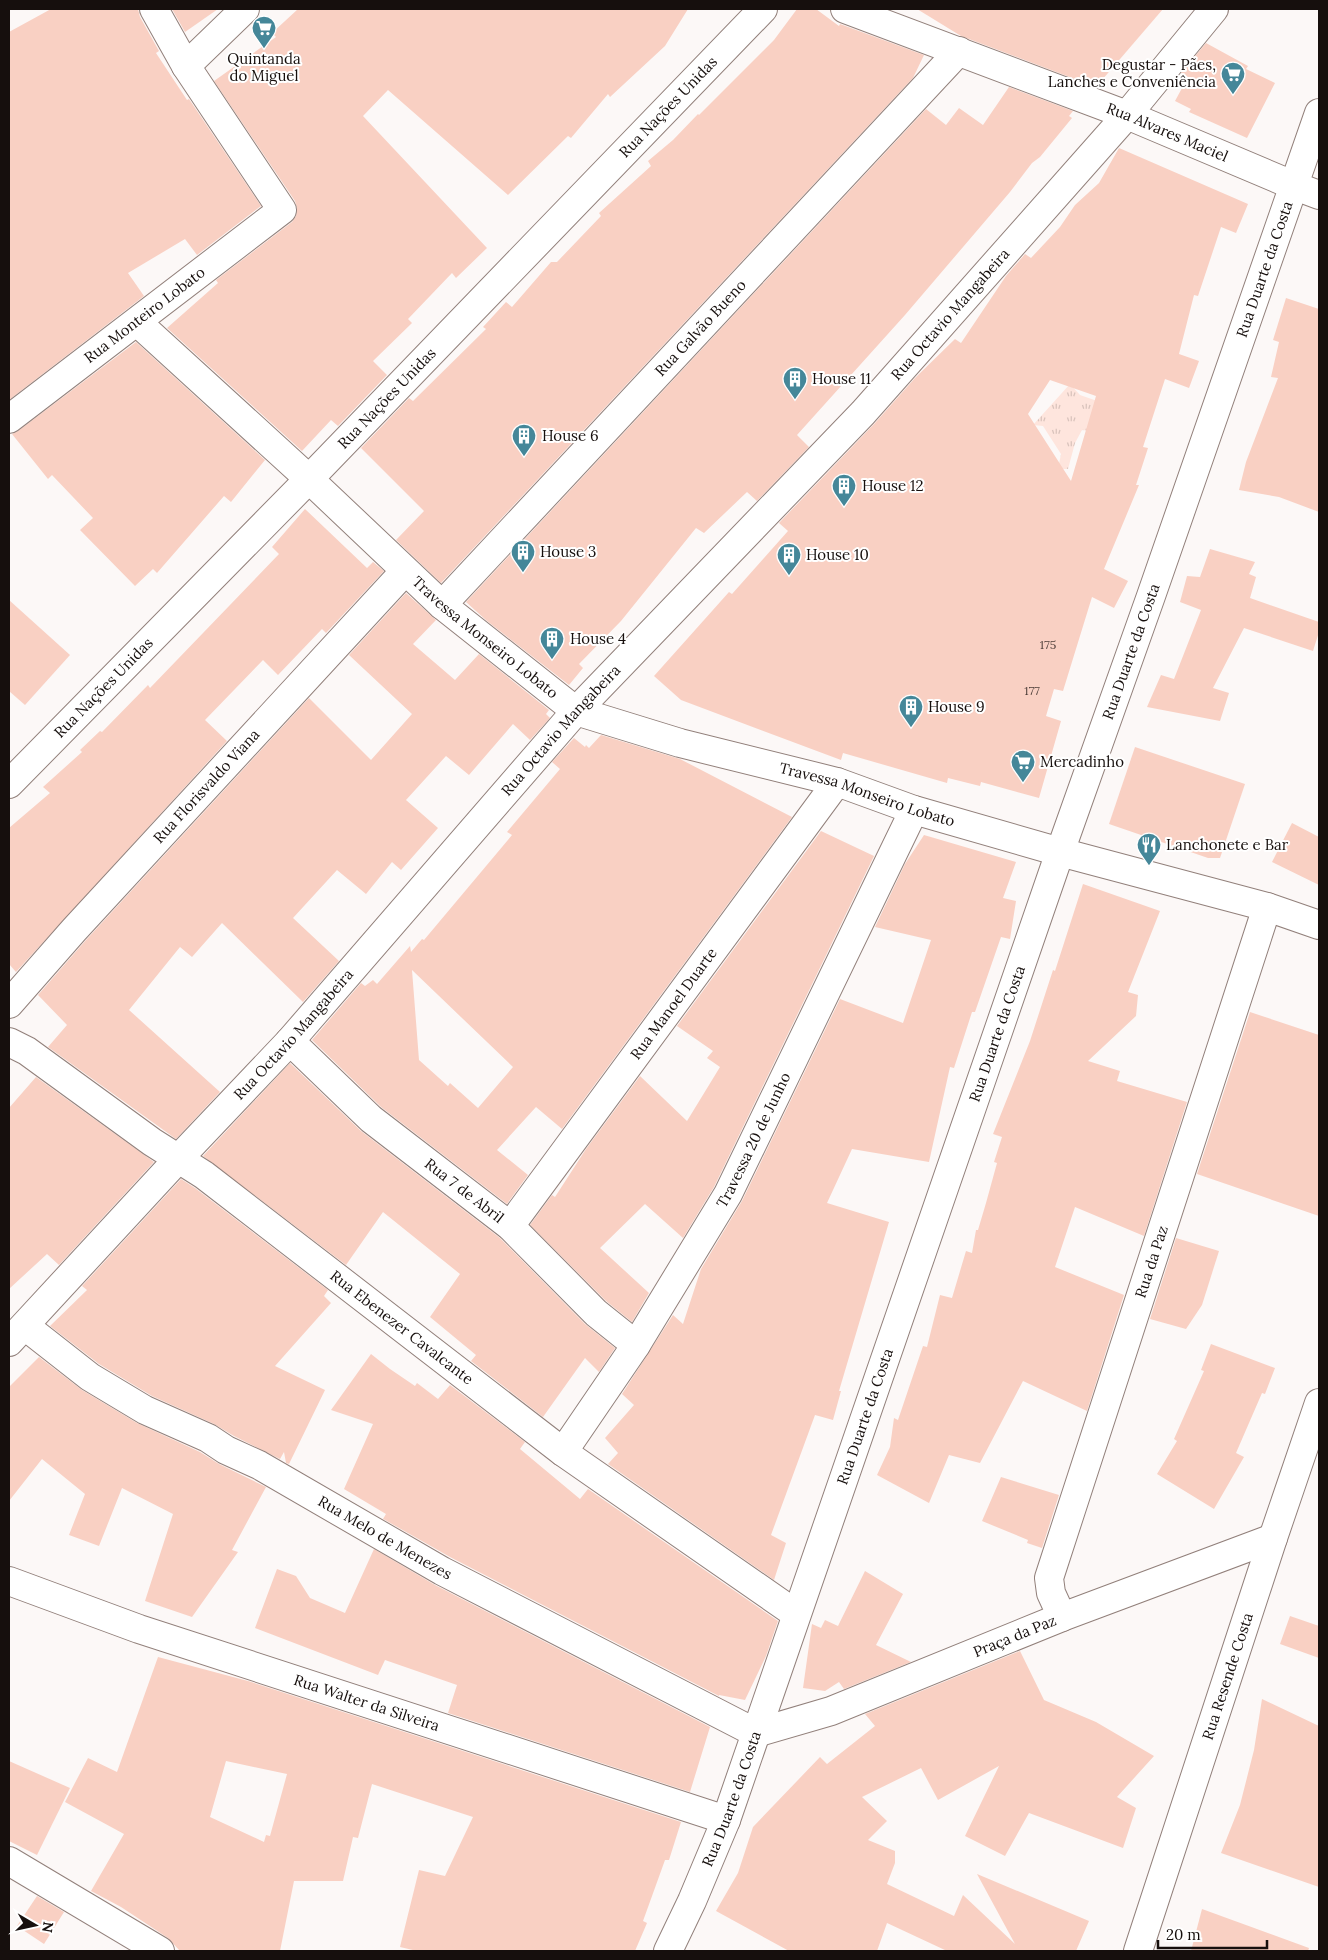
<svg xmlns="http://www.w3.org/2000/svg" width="1328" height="1960" font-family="Lora,serif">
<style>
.grass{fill:url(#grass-tufts)}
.building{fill:#f9d0c3;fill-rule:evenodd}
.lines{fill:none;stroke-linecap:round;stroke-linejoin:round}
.minor-casing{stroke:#92807b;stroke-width:30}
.major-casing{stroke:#92807b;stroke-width:30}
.minor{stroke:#fff;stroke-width:28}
.major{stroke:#fff;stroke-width:28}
.labels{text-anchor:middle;stroke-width:4;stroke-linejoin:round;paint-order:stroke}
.number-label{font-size:12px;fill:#4f3f3a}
.poi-label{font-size:15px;fill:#160f0d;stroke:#fff;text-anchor:start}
.street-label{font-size:15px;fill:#160f0d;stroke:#fff}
</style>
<defs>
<pattern id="grass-tufts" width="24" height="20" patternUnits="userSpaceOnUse" patternTransform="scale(1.25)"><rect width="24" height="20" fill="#fee5dd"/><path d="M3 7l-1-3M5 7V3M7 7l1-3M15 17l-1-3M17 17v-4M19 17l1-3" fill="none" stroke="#d9c3bc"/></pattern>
</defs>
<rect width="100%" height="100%" fill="#fcf8f7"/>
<polygon class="grass" points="1070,384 1080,395 1123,410 1113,434 1082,430 1075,443 1068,469 1058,469 1061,454 1043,426 1033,425"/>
<g class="building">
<polygon points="51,9 138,9 140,17 159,51 156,53 187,100 189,99 261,206 197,255 185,239 128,273 144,296 9,400 9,32"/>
<polygon points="172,9 218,9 185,32"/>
<polygon points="298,9 688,9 665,46 610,97 608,94 571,138 568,136 508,195 388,90 363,116 487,248 456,278 452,273 408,319 412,323 373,361 387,375 338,426 331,420 302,451 167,328 218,283 216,280 292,222 296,216 297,208 295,201 214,81 276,37 272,33"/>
<polygon points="797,9 816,9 839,26 840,24 924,55 913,78 441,583 396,540 424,511 361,448 409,398 413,401 486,329 483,327 506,302 512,307 551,262 557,262 601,216 599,213 651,166 648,161 673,140 698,114 699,115 774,40"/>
<polygon points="917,9 1163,9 1096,87 961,36"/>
<polygon points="1206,43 1248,66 1246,69 1275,83 1247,138 1189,112 1191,109 1175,101 1188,77 1181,73"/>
<polygon points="1009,87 1073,111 1069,116 1072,118 1040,157 1032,163 1010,192 905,315 797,435 809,447 757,501 747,492 704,533 696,528 621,621 579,664 583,668 569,685 487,621 466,602 926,109 946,125 959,108 983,125"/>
<path d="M1119,148L1248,204L1236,233L1221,227L1198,296L1194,295L1179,354L1199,361L1189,388L1165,379L1143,447L1148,448L1136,485H1139L1104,569L1128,581L1114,608L1092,597L1063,691L1054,689L1046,716L1061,721L1039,798L981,782L980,786L948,778L947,783L843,753L841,760L681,700L654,676L729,592L732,594L788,531L779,523L875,423L915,378L955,339L961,343L1006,276L1025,254L1031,258L1060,227L1075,205L1099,183ZM1050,380L1096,396L1071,481L1028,414Z"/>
<polygon points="1286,298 1319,309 1319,512 1279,497 1239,490 1246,462 1278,378 1271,377 1279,342 1273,340"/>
<polygon points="136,342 265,460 231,502 224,496 157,573 153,569 135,586 80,530 93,518 52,475 48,479 12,434 18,431"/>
<polygon points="305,509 367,568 373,562 384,571 326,633 322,629 278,675 263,660 205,720 227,741 16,972 9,964 9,828 50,793 43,787 82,752 80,750 100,731 102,732 148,685 150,688 279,554 272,547"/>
<polygon points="1210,549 1255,562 1249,574 1256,577 1250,598 1319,622 1319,632 1313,651 1244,628 1213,688 1229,693 1220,721 1147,707 1161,675 1174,679 1201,610 1180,602 1187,576 1200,577"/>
<polygon points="406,593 436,620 413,644 455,680 479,654 549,710 546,714 550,718 530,740 513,724 469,775 446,756 406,800 438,828 401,870 392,862 366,894 337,870 293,918 339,961 303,1002 222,923 192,957 180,947 129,1010 220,1092 176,1139 48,1047 67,1025 38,995 86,940 309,698 371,760 412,714 349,655"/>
<polygon points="9,600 70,655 25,705 9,691"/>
<path d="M601,735L680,759L792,817L562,1129L536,1107L497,1150L528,1175L507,1204L381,1107L312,1040L361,983L365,986L373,980L377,984L410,946L411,952L422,939L424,940L512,835L507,832L560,769L552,762L574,738L585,747L586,745L589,748ZM412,970L513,1067L478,1108L450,1083L448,1086L419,1060Z"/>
<polygon points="1135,747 1245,784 1220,858 1208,858 1109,824"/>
<polygon points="1292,823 1319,837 1319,885 1272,862"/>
<polygon points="821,831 874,856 714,1187 683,1238 645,1204 600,1248 649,1293 632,1322 606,1301 530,1225 552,1195 555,1197 586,1149 640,1076 687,1121 720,1067 707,1058 713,1051 677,1026"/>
<polygon points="924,835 1016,862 1003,898 1016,901 1010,939 1001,937 975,1012 972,1012 954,1068 950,1067 929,1162 852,1149 827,1203 889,1222 839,1391 841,1391 833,1420 815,1415 771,1535 786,1543 774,1580 608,1464 618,1453 605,1438 634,1405 622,1394 673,1315 683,1324 701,1269 742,1201 840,999 903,1023 931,940 875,927 905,864"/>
<polygon points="1083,884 1160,911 1128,992 1138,995 1136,1016 1088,1061 1120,1071 1117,1081 1187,1102 1144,1236 1075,1207 1055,1267 1124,1295 1087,1411 1023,1381 980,1463 949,1455 929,1503 877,1475 890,1447 894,1418 898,1420 923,1346 927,1347 940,1295 952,1298 966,1251 972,1253 976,1230 978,1230 986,1203 997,1163 994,1162 1002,1137 993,1134 1030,1041 1053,970 1055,971"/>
<polygon points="1250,1012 1319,1035 1319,1216 1197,1174"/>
<polygon points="290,1063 361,1131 500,1238 585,1324 615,1348 599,1372 585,1358 543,1417 471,1361 476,1355 430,1317 460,1274 383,1212 346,1265 203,1156"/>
<polygon points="36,1077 154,1162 59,1265 47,1254 9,1289 9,1108"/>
<polygon points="181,1179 195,1188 328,1290 324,1296 331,1303 275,1366 325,1390 289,1464 286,1463 284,1452 280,1459 234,1436 214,1424 152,1396 99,1364 50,1326 87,1290 82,1286"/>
<polygon points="1176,1238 1219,1251 1202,1305 1186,1329 1150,1319"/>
<polygon points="1211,1344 1275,1368 1265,1394 1262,1393 1236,1453 1244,1457 1214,1509 1157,1474 1177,1441 1174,1439 1204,1371 1201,1370"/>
<polygon points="371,1354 390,1369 415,1386 417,1383 438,1399 450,1385 525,1442 520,1449 580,1499 588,1489 778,1621 766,1656 745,1700 719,1695 719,1696 450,1557 385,1520 383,1519 386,1514 344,1489 373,1424 331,1410"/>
<polygon points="39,1357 82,1390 137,1423 200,1452 219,1464 266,1487 232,1550 238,1552 192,1617 145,1601 173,1514 122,1488 99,1546 69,1535 85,1494 42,1459 9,1501 9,1387"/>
<polygon points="1001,1477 1059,1495 1042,1548 1027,1543 1028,1540 982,1521"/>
<polygon points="374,1549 435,1585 710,1727 690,1792 448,1713 457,1685 385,1660 378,1675 255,1628 277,1569 296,1576 310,1598 345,1613"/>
<polygon points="865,1571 903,1594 876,1645 911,1662 844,1689 839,1682 825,1691 803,1688 812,1624 821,1628 825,1620 838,1626"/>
<polygon points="1290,1616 1319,1626 1319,1658 1280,1644"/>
<polygon points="1020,1651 1044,1700 1096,1722 1154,1756 1117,1797 1136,1808 1123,1848 1029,1813 1005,1856 965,1836 999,1766 938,1800 921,1768 862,1797 887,1821 868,1840 895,1851 895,1863 887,1884 954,1916 963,1895 1015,1944 977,1874 1089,1921 1076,1951 947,1951 887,1923 877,1951 789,1951 716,1911 738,1873 753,1827 820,1757 827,1764 875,1726 865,1714"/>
<path d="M158,1657L248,1681L681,1822L669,1860H665L643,1921L647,1923L635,1951H417L400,1947L419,1870L445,1876L473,1817L372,1784L358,1838L353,1837L343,1881H294L280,1951H180L168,1938L121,1907L91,1891L124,1834L65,1802L88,1758L117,1772ZM226,1761L287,1774L270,1836L266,1835L264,1842L210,1817Z"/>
<polygon points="1262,1699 1319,1726 1319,1887 1221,1853 1240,1805 1254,1750"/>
<polygon points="9,1761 70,1788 37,1855 9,1841"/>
<polygon points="37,1896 64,1912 44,1944 17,1926"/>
<polygon points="1202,1909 1309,1948 1308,1951 1191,1951"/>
</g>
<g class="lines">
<defs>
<g id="minor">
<path id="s1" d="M845,9L1127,115L1295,186L1319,195"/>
<polyline points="186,66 245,9"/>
<path id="s2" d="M137,322L309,479L442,605L576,711L680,743L837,782L914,810L1060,852L1267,907L1319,925"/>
<path id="s3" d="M9,419L282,210L186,66L154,9"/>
<path id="s4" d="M442,605L959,51"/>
<path id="s5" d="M9,784L309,479L763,9"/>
<path id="s6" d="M9,1004L74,930L405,571"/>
<path id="s7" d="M290,1041L371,1119L510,1226L596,1313L636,1345"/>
<path id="s8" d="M9,1042L27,1051L152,1142L204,1175L563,1452L796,1614"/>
<path id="s9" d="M510,1226L837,782"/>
<path id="s10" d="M25,1326L90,1377L145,1410L208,1438L226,1450L259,1465L442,1571L756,1733L831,1711L1062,1617L1273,1538"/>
<path id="s11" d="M9,1342L179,1158L290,1041L576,711L863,413L1127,115L1214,9"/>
<path id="s12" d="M563,1452L636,1345L728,1194L914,810"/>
<path id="s13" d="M9,1581L139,1629L726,1820"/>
<path id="s14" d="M1062,1617L1051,1593L1049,1578L1267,907"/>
<polyline points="9,1861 160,1951"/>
</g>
<g id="major">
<path id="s15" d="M668,1951L692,1901L726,1820L1060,852L1151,596L1319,113"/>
<path id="s16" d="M1138,1951L1273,1538L1319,1403"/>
</g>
</defs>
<use href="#minor" class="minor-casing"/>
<use href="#major" class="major-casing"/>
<use href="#minor" class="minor"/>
<use href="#major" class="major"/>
</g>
<defs>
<symbol id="supermarket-pin" viewBox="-11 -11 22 30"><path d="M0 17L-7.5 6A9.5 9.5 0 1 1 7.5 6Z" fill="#458799" stroke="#fff"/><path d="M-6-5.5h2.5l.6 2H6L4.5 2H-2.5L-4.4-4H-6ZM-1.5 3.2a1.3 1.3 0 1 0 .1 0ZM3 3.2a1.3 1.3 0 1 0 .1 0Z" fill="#fff"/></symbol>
<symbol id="building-pin" viewBox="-11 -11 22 30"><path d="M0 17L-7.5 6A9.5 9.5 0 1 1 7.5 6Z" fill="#458799" stroke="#fff"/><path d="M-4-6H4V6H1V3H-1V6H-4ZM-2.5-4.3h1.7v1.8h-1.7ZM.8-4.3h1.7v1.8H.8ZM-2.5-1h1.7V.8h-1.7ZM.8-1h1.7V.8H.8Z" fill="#fff"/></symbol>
<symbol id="restaurant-pin" viewBox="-11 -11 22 30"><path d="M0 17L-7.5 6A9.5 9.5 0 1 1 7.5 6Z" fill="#458799" stroke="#fff"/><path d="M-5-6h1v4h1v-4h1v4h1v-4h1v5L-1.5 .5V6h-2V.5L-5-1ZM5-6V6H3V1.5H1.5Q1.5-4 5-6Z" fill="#fff"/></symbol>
</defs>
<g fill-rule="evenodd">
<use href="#supermarket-pin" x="250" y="14" width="28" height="38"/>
<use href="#supermarket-pin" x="1219" y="60" width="28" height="38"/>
<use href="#building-pin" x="781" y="365" width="28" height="38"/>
<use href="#building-pin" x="510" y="422" width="28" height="38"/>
<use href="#building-pin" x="830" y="472" width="28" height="38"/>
<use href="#building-pin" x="509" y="538" width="28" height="38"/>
<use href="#building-pin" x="775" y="541" width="28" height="38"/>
<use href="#building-pin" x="538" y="625" width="28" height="38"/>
<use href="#building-pin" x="897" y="693" width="28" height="38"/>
<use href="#supermarket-pin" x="1009" y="748" width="28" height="38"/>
<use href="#restaurant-pin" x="1135" y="831" width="28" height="38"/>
</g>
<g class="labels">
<g class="number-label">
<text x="1048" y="649">175</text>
<text x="1032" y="695">177</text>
</g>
<g class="poi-label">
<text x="264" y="64" text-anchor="middle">Quintanda<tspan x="264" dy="17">do Miguel</tspan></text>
<text x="1216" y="70" text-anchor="end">Degustar - Pães,<tspan x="1216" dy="17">Lanches e Conveniência</tspan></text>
<text x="812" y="384">House 11</text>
<text x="542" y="441">House 6</text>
<text x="862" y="491">House 12</text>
<text x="540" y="557">House 3</text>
<text x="806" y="560">House 10</text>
<text x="570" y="644">House 4</text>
<text x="928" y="712">House 9</text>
<text x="1040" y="767">Mercadinho</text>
<text x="1166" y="850">Lanchonete e Bar</text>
</g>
<g class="street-label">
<text dy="5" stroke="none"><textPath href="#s5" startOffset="945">Rua Nações Unidas</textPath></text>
<text dy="5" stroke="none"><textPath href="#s1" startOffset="345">Rua Alvares Maciel</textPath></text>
<text dy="5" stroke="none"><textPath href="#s15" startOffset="1785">Rua Duarte da Costa</textPath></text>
<text dy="5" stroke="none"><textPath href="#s3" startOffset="171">Rua Monteiro Lobato</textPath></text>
<text dy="5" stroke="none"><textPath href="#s11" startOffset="1394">Rua Octavio Mangabeira</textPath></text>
<text dy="5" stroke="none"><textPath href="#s4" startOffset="379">Rua Galvão Bueno</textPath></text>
<text dy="5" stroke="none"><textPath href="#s5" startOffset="540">Rua Nações Unidas</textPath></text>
<text dy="5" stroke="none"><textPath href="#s2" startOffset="470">Travessa Monseiro Lobato</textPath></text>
<text dy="5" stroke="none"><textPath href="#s15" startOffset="1380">Rua Duarte da Costa</textPath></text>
<text dy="5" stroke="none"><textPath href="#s5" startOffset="135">Rua Nações Unidas</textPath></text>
<text dy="5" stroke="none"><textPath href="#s11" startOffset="824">Rua Octavio Mangabeira</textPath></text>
<text dy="5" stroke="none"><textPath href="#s6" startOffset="294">Rua Florisvaldo Viana</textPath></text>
<text dy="5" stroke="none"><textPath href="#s2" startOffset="890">Travessa Monseiro Lobato</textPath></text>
<text dy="5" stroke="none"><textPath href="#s9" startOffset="276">Rua Manoel Duarte</textPath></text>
<text dy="5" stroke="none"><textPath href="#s15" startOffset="975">Rua Duarte da Costa</textPath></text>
<text dy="5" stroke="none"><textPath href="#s11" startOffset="419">Rua Octavio Mangabeira</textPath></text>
<text dy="5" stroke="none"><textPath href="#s12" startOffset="366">Travessa 20 de Junho</textPath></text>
<text dy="5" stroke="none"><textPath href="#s7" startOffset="230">Rua 7 de Abril</textPath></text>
<text dy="5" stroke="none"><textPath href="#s14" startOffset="374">Rua da Paz</textPath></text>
<text dy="5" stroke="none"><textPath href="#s8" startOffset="486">Rua Ebenezer Cavalcante</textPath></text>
<text dy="5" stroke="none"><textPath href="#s15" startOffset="570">Rua Duarte da Costa</textPath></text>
<text dy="5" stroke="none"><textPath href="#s10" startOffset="419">Rua Melo de Menezes</textPath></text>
<text dy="5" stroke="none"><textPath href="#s10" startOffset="1115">Praça da Paz</textPath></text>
<text dy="5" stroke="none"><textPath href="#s16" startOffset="289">Rua Resende Costa</textPath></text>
<text dy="5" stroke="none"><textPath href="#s13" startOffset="378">Rua Walter da Silveira</textPath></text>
<text dy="5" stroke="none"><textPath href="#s15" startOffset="165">Rua Duarte da Costa</textPath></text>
</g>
</g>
<rect width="1328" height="1960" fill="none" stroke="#160f0d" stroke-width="20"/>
<g transform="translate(35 1925) rotate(99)" stroke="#ffffff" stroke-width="4" paint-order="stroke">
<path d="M0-4L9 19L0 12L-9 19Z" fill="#160f0d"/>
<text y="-8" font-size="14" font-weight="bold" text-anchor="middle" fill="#160f0d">N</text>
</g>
<path d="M1158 1940v8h109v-8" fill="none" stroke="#160f0d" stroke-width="2.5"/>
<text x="1166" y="1940" font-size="15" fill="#160f0d" stroke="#ffffff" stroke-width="4" paint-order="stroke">20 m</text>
</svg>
